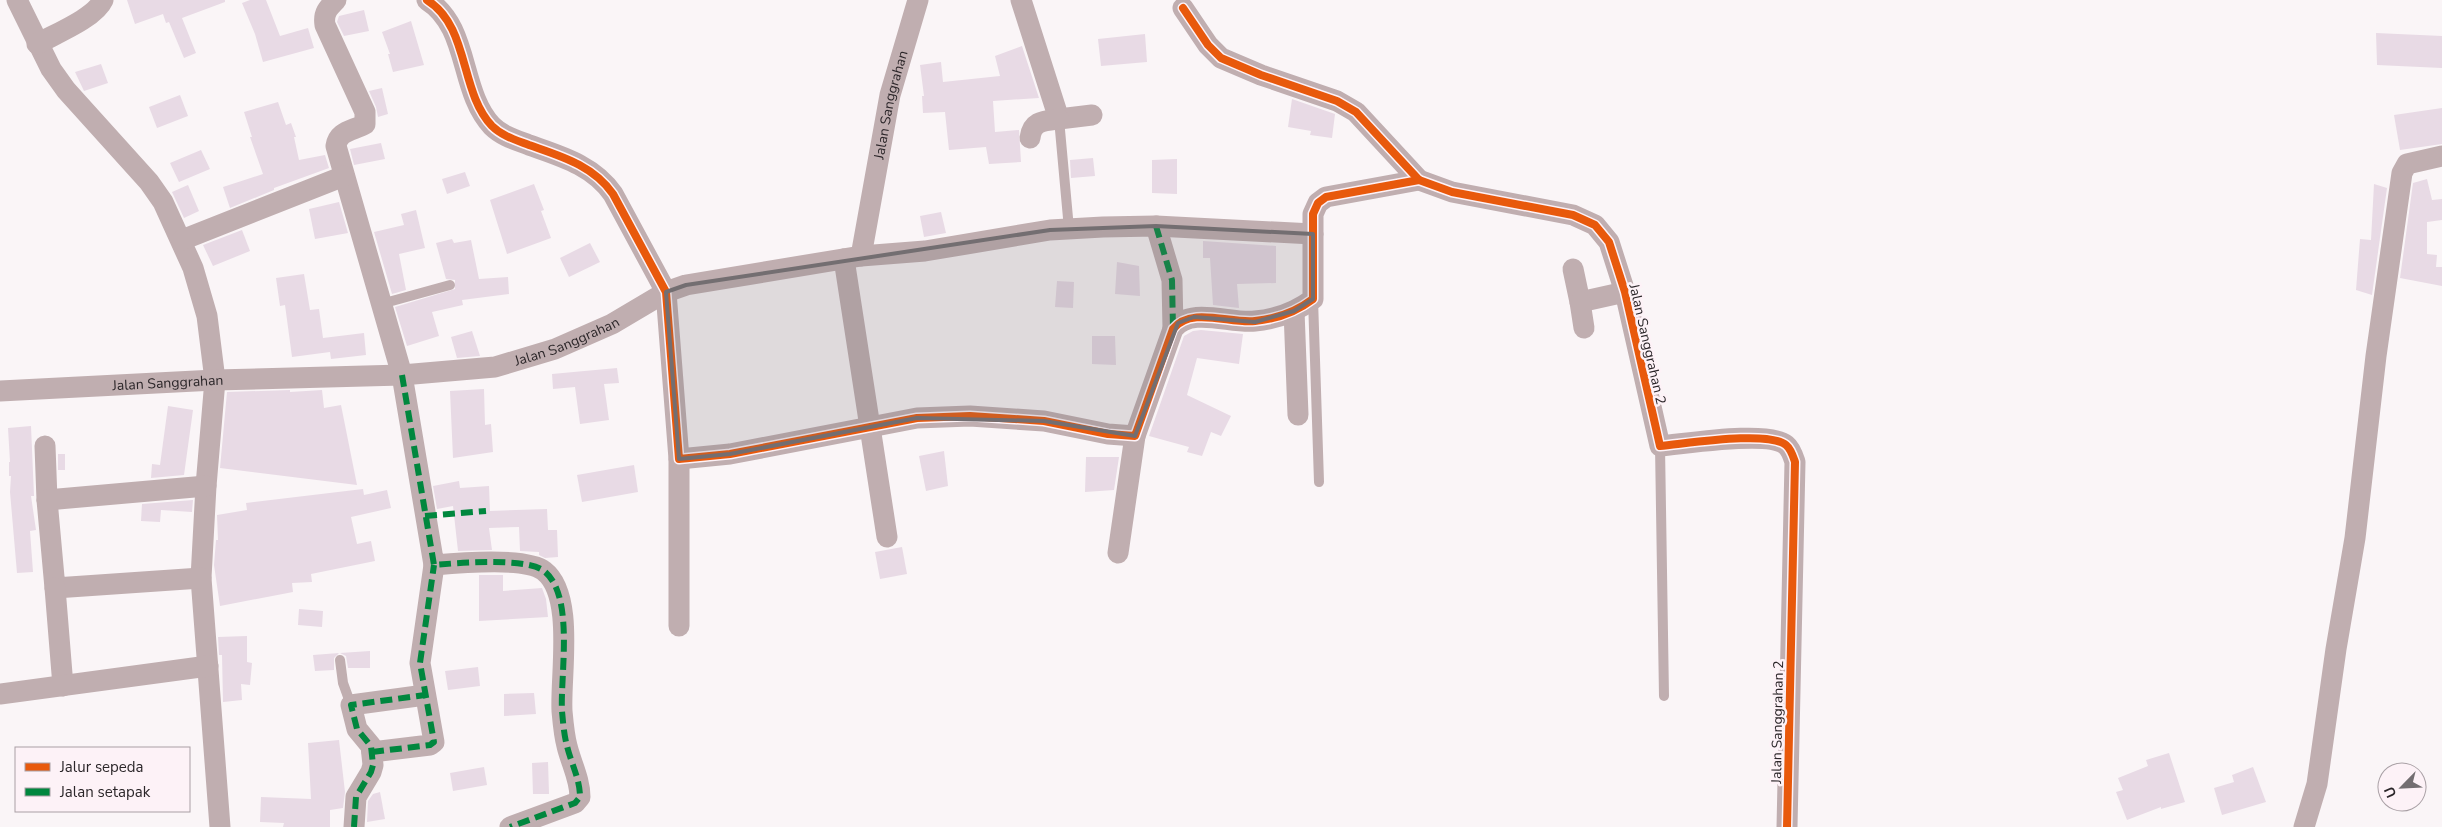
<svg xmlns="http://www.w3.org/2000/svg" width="2442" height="827" font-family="'Nunito Sans',sans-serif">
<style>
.building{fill:#e8dae5}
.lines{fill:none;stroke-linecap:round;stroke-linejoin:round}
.lane{stroke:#c0aeb0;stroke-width:10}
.street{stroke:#c0aeb0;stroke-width:21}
.quiet{stroke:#00873e;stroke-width:6;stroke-dasharray:12 6;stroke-linecap:butt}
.cycleway-casing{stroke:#fdf2f7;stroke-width:11}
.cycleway{stroke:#e8590c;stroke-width:8}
.marked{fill:#736e71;fill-opacity:0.2;stroke:#736e71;stroke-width:4;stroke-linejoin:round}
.labels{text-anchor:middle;stroke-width:5;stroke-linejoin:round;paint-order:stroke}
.street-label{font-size:14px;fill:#2b2629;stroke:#fdf2f7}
</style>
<rect width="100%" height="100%" fill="#faf5f7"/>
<g class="building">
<polygon points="127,0 225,0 225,2 182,18 196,53 184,58 169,22 166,23 163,14 135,24"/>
<polygon points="250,0 266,0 280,36 308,28 314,48 263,62 255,34 242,3"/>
<polygon points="364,10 369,31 344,36 337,22 339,16"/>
<polygon points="411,21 424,65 393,72 388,54 390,54 382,32"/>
<polygon points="2376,33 2442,36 2442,68 2377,65"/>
<polygon points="1145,34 1147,62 1101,66 1098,39"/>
<polygon points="1022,46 1039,98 993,101 995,132 1019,130 1021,162 989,164 986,147 949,150 945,112 923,113 922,96 924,96 920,65 941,62 943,82 1000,76 995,56"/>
<polygon points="101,64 108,83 84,91 75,72"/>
<polygon points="382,88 388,114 378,117 376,107 369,91"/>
<polygon points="180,95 188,116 157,128 149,107"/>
<polygon points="1292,99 1335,114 1332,138 1310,135 1311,131 1288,127"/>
<polygon points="278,102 286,125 291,123 296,137 294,137 299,160 325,155 329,168 274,188 274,190 230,208 223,187 263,174 250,137 252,137 244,112"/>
<polygon points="2442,108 2442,144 2400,150 2394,115"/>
<polygon points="381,143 385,159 354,165 350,149"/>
<polygon points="201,150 210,169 179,182 170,163"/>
<polygon points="1093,158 1095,176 1071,178 1070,160"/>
<polygon points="1177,159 1177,194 1152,193 1152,160"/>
<polygon points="465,172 470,186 447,194 442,179"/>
<polygon points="2427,179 2432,200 2442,199 2442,220 2427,222 2427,254 2437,255 2436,267 2442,267 2442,286 2400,278 2413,183"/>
<polygon points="534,184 544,210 541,211 551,238 507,254 490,200"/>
<polygon points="2374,184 2387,188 2372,295 2356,290 2360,239 2371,240"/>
<polygon points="188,185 199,211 184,218 172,192"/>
<polygon points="339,202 348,233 315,239 309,209"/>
<polygon points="416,210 425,248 399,254 406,290 392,294 374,232 404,225 401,214"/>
<polygon points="941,212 946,233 924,237 920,216"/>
<polygon points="242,230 250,251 213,266 203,245"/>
<polygon points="452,239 454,243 471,240 479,279 508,277 509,294 462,300 463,305 432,312 439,336 407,346 395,307 455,289 455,280 446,279 436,243"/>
<polygon points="1203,241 1276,246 1276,283 1237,284 1239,308 1213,305 1210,258 1203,258"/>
<polygon points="590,243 600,262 569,277 560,258"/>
<polygon points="1117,262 1139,266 1140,296 1115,294"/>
<polygon points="304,274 310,310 319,309 323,338 364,333 366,355 331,359 330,352 292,357 285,305 280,306 276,278"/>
<polygon points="1057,281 1074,282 1073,308 1055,307"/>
<polygon points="1201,330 1243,334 1239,364 1197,358 1187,395 1231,416 1221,436 1211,432 1202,456 1187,452 1189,447 1149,436 1184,336 1193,331"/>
<polygon points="472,331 480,356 457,358 451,337"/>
<polygon points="1092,336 1115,336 1116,365 1092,364"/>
<polygon points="617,368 619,383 604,384 609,420 580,424 575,387 553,389 552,374"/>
<polygon points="484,389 485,425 491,424 493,452 453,458 450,391"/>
<polygon points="290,390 290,392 322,390 324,408 341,405 357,485 220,468 227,392"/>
<polygon points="168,406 193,410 184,475 151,478 152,464 160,465"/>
<polygon points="31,426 34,496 31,496 36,530 30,531 33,572 17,573 10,492 11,476 9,476 9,462 10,462 8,428"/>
<polygon points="944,451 948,486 926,491 919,456"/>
<rect x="58" y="454" width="7" height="16"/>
<polygon points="1086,457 1119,457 1114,490 1085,492"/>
<polygon points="634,465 638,492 582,502 577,475"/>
<polygon points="459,481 460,488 489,486 490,511 547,509 548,530 557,530 558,557 545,558 539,555 539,552 520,551 519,527 489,528 492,550 458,551 453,506 437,509 433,486"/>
<polygon points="363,489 364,495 387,490 391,508 351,517 357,544 371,541 375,561 311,574 312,582 292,583 293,592 220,606 214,565 216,540 218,540 217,515 247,510 246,503"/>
<polygon points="193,500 192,512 161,510 160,522 141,521 142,504"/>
<polygon points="902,547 907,574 880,579 875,552"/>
<polygon points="479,575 503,575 503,591 542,588 546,599 548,617 479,621"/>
<polygon points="299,609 323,611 322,627 298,625"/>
<polygon points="247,636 247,662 252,663 250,685 241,684 242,700 223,702 222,655 219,655 218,637"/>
<polygon points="370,651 370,668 348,668 346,656 340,653"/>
<polygon points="339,653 334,658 334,670 315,671 313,655"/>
<polygon points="478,667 480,686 448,690 445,671"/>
<polygon points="534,693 536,714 504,716 504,694"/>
<polygon points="339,740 345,792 343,808 330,810 330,827 283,827 284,823 260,822 261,797 311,799 308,743"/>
<polygon points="2169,753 2185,802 2161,809 2161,807 2127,820 2116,792 2123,790 2118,778 2148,766 2146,760"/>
<polygon points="548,762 549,794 533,794 532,763"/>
<polygon points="484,767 487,785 453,791 450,773"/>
<polygon points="2253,767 2266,802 2222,815 2214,788 2234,782 2232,775"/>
<polygon points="380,792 385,819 367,822 368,801 373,794"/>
</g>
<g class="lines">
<g class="lane">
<polyline points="1059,119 1069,229"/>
<polyline points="1313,299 1319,482"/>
<polyline points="381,304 450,285"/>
<polyline points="1660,446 1664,696"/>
<polyline points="340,660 343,683 351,705"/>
</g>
<g class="street">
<polyline points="17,0 51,69 66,90 149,182 163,202 193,268 207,316 215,380 206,486 201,578 220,827"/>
<path d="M336,0C328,8 323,13 325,25L365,112V124C352,131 338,131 336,146L402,375L434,565C457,563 527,557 544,571C575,595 560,676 562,711C563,722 564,735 567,746C571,763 580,779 580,797L575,803L510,827"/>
<path d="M427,0C470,27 459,91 492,126C502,136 516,140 529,145C560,156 593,165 613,194L666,292L679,459L730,454L917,418L970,416L1044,421L1108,434L1135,436L1173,329C1191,306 1230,324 1255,321C1276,319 1296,312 1313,299V214L1318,203L1326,197L1419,180"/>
<polyline points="1021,0 1059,119 1092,115"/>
<path d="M1183,8L1208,45L1221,58L1261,75L1337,101L1356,112L1419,180L1452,192L1573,215L1595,225L1609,242L1625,292L1660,446C1685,444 1768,430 1786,445C1791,449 1793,456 1795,462L1787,827"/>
<path d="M37,44C55,34 95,18 103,0"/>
<path d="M1030,138C1032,121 1043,121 1059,119"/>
<polyline points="1156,226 1172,280 1173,329"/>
<polyline points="182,240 344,176"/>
<polyline points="861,256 925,251 1050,230 1103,227 1156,226 1313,234"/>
<polyline points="844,259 887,537"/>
<polyline points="1573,269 1580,302 1625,292"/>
<polyline points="1580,302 1584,328"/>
<polyline points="1294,311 1298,415"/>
<path id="s1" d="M0,391L215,380L402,375L495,367L555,349L612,324L666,292L686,285L861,256L890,95L918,0"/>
<polyline points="45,446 47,500 55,588 201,578"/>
<polyline points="47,500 206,486"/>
<polyline points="1118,553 1135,436"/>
<polyline points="55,588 63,686"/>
<polyline points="679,626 679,459"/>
<polyline points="0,694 208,666"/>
<polyline points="372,752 430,745 434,742 420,663 434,565"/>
<polyline points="354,827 356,797 371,772 373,765 371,746 357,729 351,705 425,695"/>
<polyline points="2304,827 2317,784 2336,649 2355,538 2376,356 2402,173 2407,164 2442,156"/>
</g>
<g class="quiet">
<polyline points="1156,226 1172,280 1173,329"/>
<path d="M402,375L434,565C457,563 527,557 544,571C575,595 560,676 562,711C563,722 564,735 567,746C571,763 580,779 580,797L575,803L510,827"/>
<polyline points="425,516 486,511"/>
<polyline points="372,752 430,745 434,742 420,663 434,565"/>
<polyline points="354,827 356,797 371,772 373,765 371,746 357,729 351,705 425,695"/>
</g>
<defs>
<g id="cycleway">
<path d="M427,0C470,27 459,91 492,126C502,136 516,140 529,145C560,156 593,165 613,194L666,292L679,459L730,454L917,418L970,416L1044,421L1108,434L1135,436L1173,329C1191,306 1230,324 1255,321C1276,319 1296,312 1313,299V214L1318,203L1326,197L1419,180"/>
<path d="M1183,8L1208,45L1221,58L1261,75L1337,101L1356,112L1419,180L1452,192L1573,215L1595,225L1609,242L1625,292L1660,446C1685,444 1768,430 1786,445C1791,449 1793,456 1795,462L1787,827"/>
</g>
</defs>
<use href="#cycleway" class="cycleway-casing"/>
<use href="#cycleway" class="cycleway"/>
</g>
<path class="marked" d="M1156,226L1313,234V299L1294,311L1255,322L1194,317L1178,323L1135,436L1044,421L917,418L730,454L679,459L666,292L686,285L1050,230Z"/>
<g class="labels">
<g class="street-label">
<text dy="5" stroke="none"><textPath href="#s1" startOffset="1036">Jalan Sanggrahan</textPath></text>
<text dy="5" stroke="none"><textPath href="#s1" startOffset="572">Jalan Sanggrahan</textPath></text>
<text transform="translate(1648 344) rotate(77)" y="5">Jalan Sanggrahan 2</text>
<text dy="5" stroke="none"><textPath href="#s1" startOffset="168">Jalan Sanggrahan</textPath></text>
<text transform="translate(1777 722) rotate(-89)" y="5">Jalan Sanggrahan 2</text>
</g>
</g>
<rect x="15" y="747" width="175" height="65" fill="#fdf2f7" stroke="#a9a0a5"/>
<rect x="25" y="763" width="25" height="8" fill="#e8590c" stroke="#a9a0a5"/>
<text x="60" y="772" font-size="15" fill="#2b2629">Jalur sepeda</text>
<rect x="25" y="788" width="25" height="8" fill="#00873e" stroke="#a9a0a5"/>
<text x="60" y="797" font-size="15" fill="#2b2629">Jalan setapak</text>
<g transform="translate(2402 787) rotate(246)"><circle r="24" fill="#fdf2f7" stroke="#a9a0a5"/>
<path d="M0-4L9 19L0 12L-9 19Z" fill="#736e71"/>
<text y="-8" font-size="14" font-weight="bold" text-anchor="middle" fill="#2b2629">U</text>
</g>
</svg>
